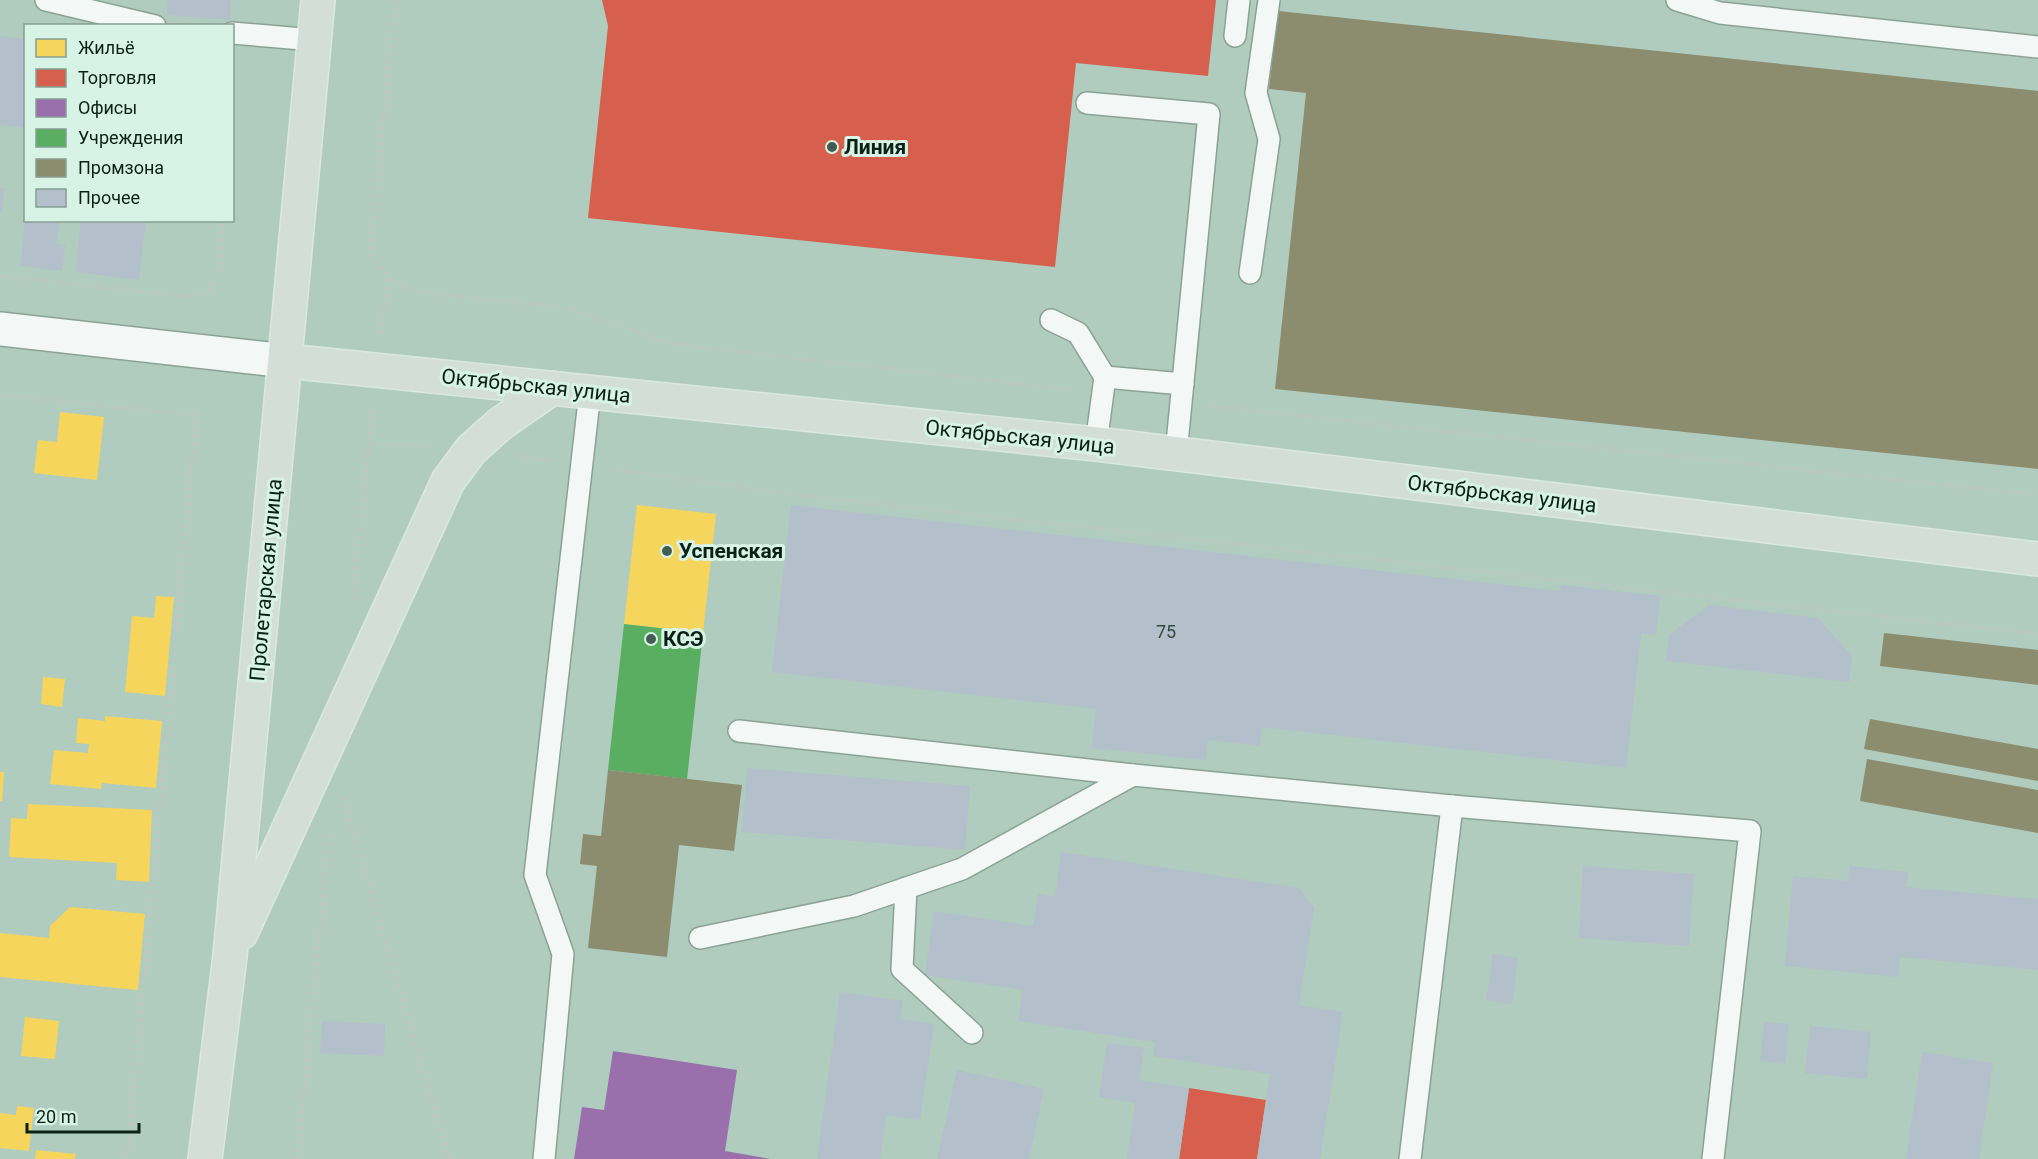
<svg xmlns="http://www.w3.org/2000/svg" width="2038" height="1159" font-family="Roboto,sans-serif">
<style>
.homes{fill:#f6d55c}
.shops{fill:#d6604d}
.offices{fill:#9970ab}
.public{fill:#5aae61}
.industry{fill:#8c8c6e}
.building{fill:#b3bfca}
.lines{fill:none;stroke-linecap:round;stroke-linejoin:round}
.service-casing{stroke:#8aa296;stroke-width:24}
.secondary-casing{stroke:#8aa296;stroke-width:36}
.primary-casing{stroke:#dbe8e2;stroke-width:36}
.path{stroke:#bdc6c2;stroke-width:4;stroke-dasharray:3 4.5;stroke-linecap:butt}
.service{stroke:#f3f7f5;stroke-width:21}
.secondary{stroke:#f3f7f5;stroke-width:33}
.primary{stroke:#d3ded9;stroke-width:33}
.poi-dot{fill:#445d52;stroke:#d7f3e5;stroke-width:2}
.labels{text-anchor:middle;stroke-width:6;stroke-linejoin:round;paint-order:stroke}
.number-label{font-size:18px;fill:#344844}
.poi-label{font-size:21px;font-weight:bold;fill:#0a2118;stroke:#d7f3e5;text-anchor:start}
.street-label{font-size:21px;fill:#0a2118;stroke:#d7f3e5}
</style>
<rect width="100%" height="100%" fill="#afccbe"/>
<g class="homes">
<polygon points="60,412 104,417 97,480 34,473 38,440 57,442"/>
<polygon points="637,505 716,514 703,633 624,624"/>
<polygon points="156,596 174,597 165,696 125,692 132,616 154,618"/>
<polygon points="43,677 65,679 62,707 41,704"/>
<polygon points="105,716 162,721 156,788 102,783 101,789 50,784 54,750 88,753 89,744 76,743 78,718 105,721"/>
<polygon points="0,772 4,772 2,801 0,801"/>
<polygon points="28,804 152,810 149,882 116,880 117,863 9,857 11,818 27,819"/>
<polygon points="70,907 145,914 138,990 0,977 0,933 49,938 50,926"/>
<polygon points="25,1017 59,1021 55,1059 21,1056"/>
<polygon points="17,1106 34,1108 29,1151 0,1148 0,1113 16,1115"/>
<polygon points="36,1150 76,1154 75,1159 35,1159"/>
</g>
<g class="shops">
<polygon points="602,0 1216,0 1208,76 1076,63 1055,267 588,218 608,26"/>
<polygon points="1189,1088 1266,1100 1257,1159 1179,1159"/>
</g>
<polygon class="offices" points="613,1051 737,1070 725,1151 771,1159 574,1159 582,1107 604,1110"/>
<polygon class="public" points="624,624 703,633 687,779 608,770"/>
<g class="industry">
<polygon points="1278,11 2038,91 2038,469 1275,389 1306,93 1269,89"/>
<polygon points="1884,633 2038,650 2038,685 1880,666"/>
<polygon points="1870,719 2038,749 2038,781 1864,749"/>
<polygon points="1867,759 2038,790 2038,833 1860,801"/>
<polygon points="608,770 742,785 734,851 679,845 667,957 588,948 597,866 580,864 583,834 601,836"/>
</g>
<g class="building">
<polygon points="168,0 231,0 230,20 167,15"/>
<polygon points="0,36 26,39 26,128 0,125"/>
<polygon points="0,188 4,188 2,211 0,211"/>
<polygon points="25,220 59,220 56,244 65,245 62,271 21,266"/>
<polygon points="81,220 146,220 139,280 76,272"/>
<polygon points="791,505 1560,591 1561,585 1660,596 1656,635 1641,633 1626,768 1262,727 1260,746 1208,740 1206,760 1092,748 1096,709 772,672"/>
<polygon points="1709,605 1818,618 1852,656 1849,682 1666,661 1669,635"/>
<polygon points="747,768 970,786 965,850 742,832"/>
<polygon points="1061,852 1299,888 1314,908 1299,1005 1343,1012 1320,1159 1257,1159 1270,1074 1153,1056 1155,1042 1018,1021 1023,990 925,975 934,911 1033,926 1038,894 1055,897"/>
<polygon points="1583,866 1694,874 1689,946 1579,938"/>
<polygon points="1850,866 1908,872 1906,887 2038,899 2038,970 1900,957 1898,977 1785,966 1793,876 1848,881"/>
<polygon points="1493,954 1518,958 1512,1004 1486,1000"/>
<polygon points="840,992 903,1001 900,1019 934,1024 920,1120 886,1115 880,1159 817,1159"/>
<polygon points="322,1021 385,1024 384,1056 320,1053"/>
<polygon points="1764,1022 1789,1024 1785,1064 1760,1061"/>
<polygon points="1810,1026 1871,1032 1867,1079 1805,1073"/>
<polygon points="1107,1043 1144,1048 1139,1080 1189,1088 1179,1159 1127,1159 1135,1103 1099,1097"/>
<polygon points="1922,1052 1993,1063 1979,1159 1906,1159"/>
<polygon points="957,1070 1044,1089 1029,1159 937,1159"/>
</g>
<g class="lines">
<defs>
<g id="service">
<polyline points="46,0 155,26"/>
<polyline points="1677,0 1720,13 2038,47"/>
<polyline points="232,33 314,40"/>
<polyline points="1235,36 1239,0"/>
<polyline points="1087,103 1209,114 1176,454"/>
<polyline points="1250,273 1269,139 1256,93 1269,0"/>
<polyline points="1051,320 1078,333 1105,377 1096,444"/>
<polyline points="1105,377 1183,384"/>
<polyline points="739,731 1133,775 1452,806"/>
<polyline points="906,888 902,969 972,1033"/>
<polyline points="700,938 854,906 962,869 1133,775"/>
<polyline points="544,1159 563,954 535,875 590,392"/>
<polyline points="1410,1159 1452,806 1750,831 1713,1159"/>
</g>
<polyline id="secondary" points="0,329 286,361"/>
<g id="primary">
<polyline points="286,361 1096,444 2038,559"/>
<polyline points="241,933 448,481 471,450 500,424 552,388"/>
<polyline points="205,1159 230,956 318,0"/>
</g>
</defs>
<use href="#service" class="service-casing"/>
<use href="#secondary" class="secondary-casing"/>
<use href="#primary" class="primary-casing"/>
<g class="path">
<path d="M395,0L371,252C383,277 397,285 423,293L568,308L672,344L1074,390"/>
<polyline points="232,84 234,64"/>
<polyline points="0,276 190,297 211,289 219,271 223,220"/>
<polyline points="381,334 388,278"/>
<polyline points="0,395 196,415 127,1159"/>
<polyline points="1210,406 2038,495"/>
<polyline points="368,444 430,446"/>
<polyline points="518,456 552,461"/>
<polyline points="610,469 799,495 2038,634"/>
<polyline points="353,599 373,404"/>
<polyline points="343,797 449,1159"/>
<polyline points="297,1159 330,831"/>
</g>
<use href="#service" class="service"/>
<use href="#secondary" class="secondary"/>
<use href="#primary" class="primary"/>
</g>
<g class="poi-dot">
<circle cx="832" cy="147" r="6"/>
<circle cx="667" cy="551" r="6"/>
<circle cx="651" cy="639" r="6"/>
</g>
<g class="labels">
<g class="number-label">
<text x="1166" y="638">75</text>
</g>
<g class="poi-label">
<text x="844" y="154">Линия</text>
<text x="679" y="558">Успенская</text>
<text x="663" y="646">КСЭ</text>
</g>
<g class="street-label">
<text transform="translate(536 386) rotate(6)" y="7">Октябрьская улица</text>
<text transform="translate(1020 437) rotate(6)" y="7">Октябрьская улица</text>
<text transform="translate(1502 494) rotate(7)" y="7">Октябрьская улица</text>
<text transform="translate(266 580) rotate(-85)" y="7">Пролетарская улица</text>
</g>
</g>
<rect x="24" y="24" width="210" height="198" fill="#d7f3e5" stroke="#859f93" stroke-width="1.5"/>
<rect x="36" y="39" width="30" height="18" fill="#f6d55c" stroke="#859f93" stroke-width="1.5"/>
<text x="78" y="54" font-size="18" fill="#0a2118">Жильё</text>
<rect x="36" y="69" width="30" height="18" fill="#d6604d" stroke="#859f93" stroke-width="1.5"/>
<text x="78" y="84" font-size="18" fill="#0a2118">Торговля</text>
<rect x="36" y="99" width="30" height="18" fill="#9970ab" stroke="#859f93" stroke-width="1.5"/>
<text x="78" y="114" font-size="18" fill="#0a2118">Офисы</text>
<rect x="36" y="129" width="30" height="18" fill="#5aae61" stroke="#859f93" stroke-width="1.5"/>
<text x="78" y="144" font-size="18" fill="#0a2118">Учреждения</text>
<rect x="36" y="159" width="30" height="18" fill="#8c8c6e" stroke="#859f93" stroke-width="1.5"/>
<text x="78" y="174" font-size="18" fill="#0a2118">Промзона</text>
<rect x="36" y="189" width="30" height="18" fill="#b3bfca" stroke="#859f93" stroke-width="1.5"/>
<text x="78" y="204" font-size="18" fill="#0a2118">Прочее</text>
<path d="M27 1123v9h112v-9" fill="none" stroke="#0a2118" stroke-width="3"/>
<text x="36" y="1123" font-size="18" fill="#0a2118" stroke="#d7f3e5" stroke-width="4.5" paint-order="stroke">20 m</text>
</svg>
